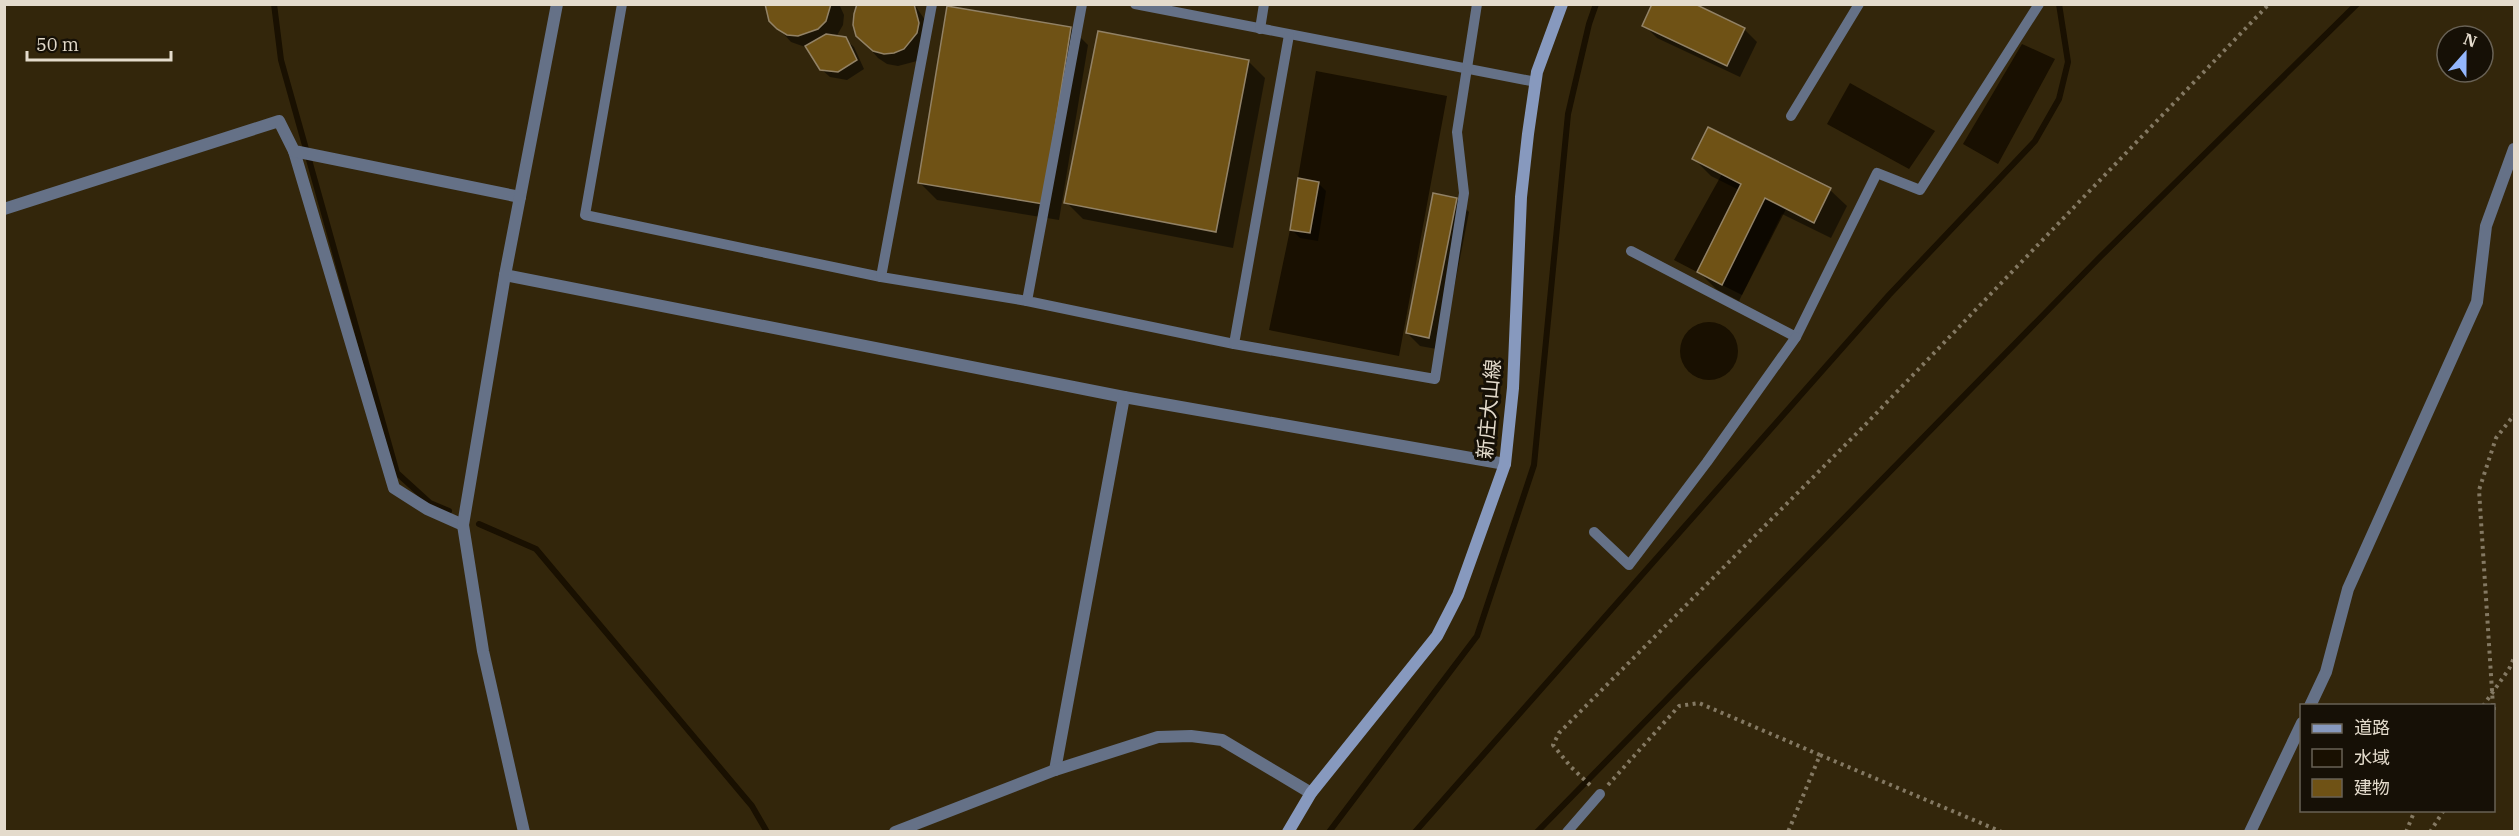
<svg xmlns="http://www.w3.org/2000/svg" width="2519" height="836" font-family="'IBM Plex Serif','Noto Sans JP',serif">
<style>
.water{fill:#191001}
.shadow{fill:#0007}
.lines{fill:none;stroke-linecap:round;stroke-linejoin:round}
.stream{stroke:#191001;stroke-width:6}
.building{fill:#6f5215;stroke:#928266;stroke-width:1.5}
.path{stroke:#847963;stroke-width:4;stroke-dasharray:3 4.5;stroke-linecap:butt}
.lane{stroke:#657187;stroke-width:10}
.street{stroke:#657187;stroke-width:12}
.secondary{stroke:#8799be;stroke-width:12}
.labels{text-anchor:middle;stroke-width:6;stroke-linejoin:round;paint-order:stroke}
.street-label{font-size:20px;fill:#e4dbcc;stroke:#161006}
</style>
<rect width="100%" height="100%" fill="#33260b"/>
<g class="water">
<polygon points="2022,44 2055,59 1998,164 1963,144"/>
<polygon points="1316,71 1447,96 1399,356 1269,330 1290,230 1310,233 1319,182 1298,178"/>
<polygon points="1850,83 1935,131 1909,169 1827,124"/>
<polygon points="1722,174 1741,184 1697,272 1674,260"/>
<polygon points="1765,198 1786,209 1742,295 1722,285"/>
<circle cx="1709" cy="351" r="29"/>
</g>
<g class="shadow">
<polygon points="766,4 839,4 844,15 843,25 836,37 845,39 854,47 864,69 847,80 830,77 821,69 808,48 791,42 771,20"/>
<polygon points="914,4 930,27 917,61 898,66 887,64 878,58 858,35"/>
<polygon points="1644,25 1744,29 1757,42 1740,77 1657,38"/>
<polygon points="1071,28 1088,45 1059,220 937,200 920,183"/>
<polygon points="1248,61 1265,78 1233,248 1083,219 1066,202"/>
<polygon points="1709,129 1830,190 1847,206 1831,238 1782,214 1739,301 1716,289 1699,272 1739,190 1711,176 1694,159"/>
<polygon points="1318,183 1326,191 1318,241 1300,238 1291,229"/>
<polygon points="1456,199 1469,212 1442,350 1420,346 1407,333"/>
</g>
<g class="lines">
<g class="stream">
<polyline points="274,4 281,60 397,473 430,503 449,511"/>
<polyline points="479,524 536,549 752,806 767,832"/>
<polyline points="1329,832 1477,636 1534,465 1568,114 1589,24 1596,4"/>
<polyline points="1415,832 1889,295 2035,141 2059,99 2068,62 2059,4"/>
<polyline points="1537,832 2100,257 2357,4"/>
</g>
</g>
<g class="building">
<polygon points="765,4 831,4 826,21 818,29 798,36 787,35 777,29 769,21"/>
<polygon points="857,4 914,4 919,23 917,33 904,49 894,53 884,54 873,51 856,36 853,25 854,14"/>
<polygon points="1652,4 1695,4 1745,28 1727,66 1642,26"/>
<polygon points="947,6 1071,27 1043,204 918,183"/>
<polygon points="1098,31 1249,60 1216,232 1064,203"/>
<polygon points="826,34 846,37 857,60 838,72 820,70 805,46"/>
<polygon points="1708,127 1831,188 1814,223 1765,198 1722,285 1697,272 1741,184 1692,159"/>
<polygon points="1298,178 1319,182 1310,233 1290,230"/>
<polygon points="1433,193 1457,198 1429,338 1406,333"/>
</g>
<g class="lines">
<g class="path">
<polyline points="2483,706 2509,669 2514,658"/>
<polyline points="2493,706 2479,490 2496,438 2514,415"/>
<polyline points="2494,707 2494,714"/>
<polyline points="1820,755 2002,832"/>
<polyline points="1590,785 1571,767 1553,745 1559,733 1865,425 2269,4"/>
<polyline points="1608,785 1679,706 1699,703 1820,755 1788,832"/>
<polyline points="2406,832 2415,810"/>
<polyline points="2430,832 2444,810"/>
</g>
<g class="lane">
<polyline points="622,4 585,215 881,277"/>
<polyline points="932,4 881,277 1027,301"/>
<polyline points="1082,4 1027,301 1234,344"/>
<polyline points="1135,4 1536,82"/>
<polyline points="1260,29 1264,4"/>
<polyline points="1289,35 1234,344 1435,379 1464,193 1457,132 1477,4"/>
<polyline points="1791,116 1859,4"/>
<polyline points="1631,251 1796,337 1877,173 1920,190 2039,4"/>
<polyline points="1594,532 1629,565 1707,462 1796,337"/>
<polyline points="1567,832 1600,794"/>
</g>
<g class="street">
<polyline points="294,151 394,488 427,509 463,525"/>
<polyline points="4,209 279,121 294,151 520,197"/>
<polyline points="505,275 1124,397 1505,464"/>
<polyline points="2310,706 2326,672 2348,589 2477,302 2486,226 2514,149"/>
<polyline points="1055,770 1124,397"/>
<polyline points="524,832 483,651 463,525 505,275 557,4"/>
<polyline points="895,832 1055,770 1158,737 1191,736 1222,740 1311,793"/>
<polyline points="2250,832 2302,723"/>
</g>
<polyline class="secondary" points="1288,832 1311,793 1437,636 1458,595 1505,464 1513,388 1521,197 1528,134 1537,72 1562,4"/>
</g>
<g class="labels">
<g class="street-label">
<text transform="translate(1489 409) rotate(-85)" y="7">新庄大山線</text>
</g>
</g>
<rect width="2519" height="836" fill="none" stroke="#e4dbcc" stroke-width="12"/>
<rect x="2300" y="704" width="195" height="108" fill="#161006" stroke="#686155" stroke-width="1.5"/>
<rect x="2312" y="724" width="30" height="9" fill="#8799be" stroke="#686155" stroke-width="1.5"/>
<text x="2354" y="734" font-size="18" fill="#e4dbcc">道路</text>
<rect x="2312" y="749" width="30" height="18" fill="#191001" stroke="#686155" stroke-width="1.5"/>
<text x="2354" y="764" font-size="18" fill="#e4dbcc">水域</text>
<rect x="2312" y="779" width="30" height="18" fill="#6f5215" stroke="#686155" stroke-width="1.5"/>
<text x="2354" y="794" font-size="18" fill="#e4dbcc">建物</text>
<g transform="translate(2465 54) rotate(21)"><circle r="28" fill="#161006" stroke="#686155" stroke-width="1.5"/>
<path d="M0-4.5L10 22L0 15L-10 22Z" fill="#94b7fd"/>
<text y="-9" font-size="16" font-weight="bold" text-anchor="middle" fill="#e4dbcc">N</text>
</g>
<path d="M27 51v9h144v-9" fill="none" stroke="#e4dbcc" stroke-width="3"/>
<text x="36" y="51" font-size="18" fill="#e4dbcc" stroke="#161006" stroke-width="4.5" paint-order="stroke">50 m</text>
</svg>
